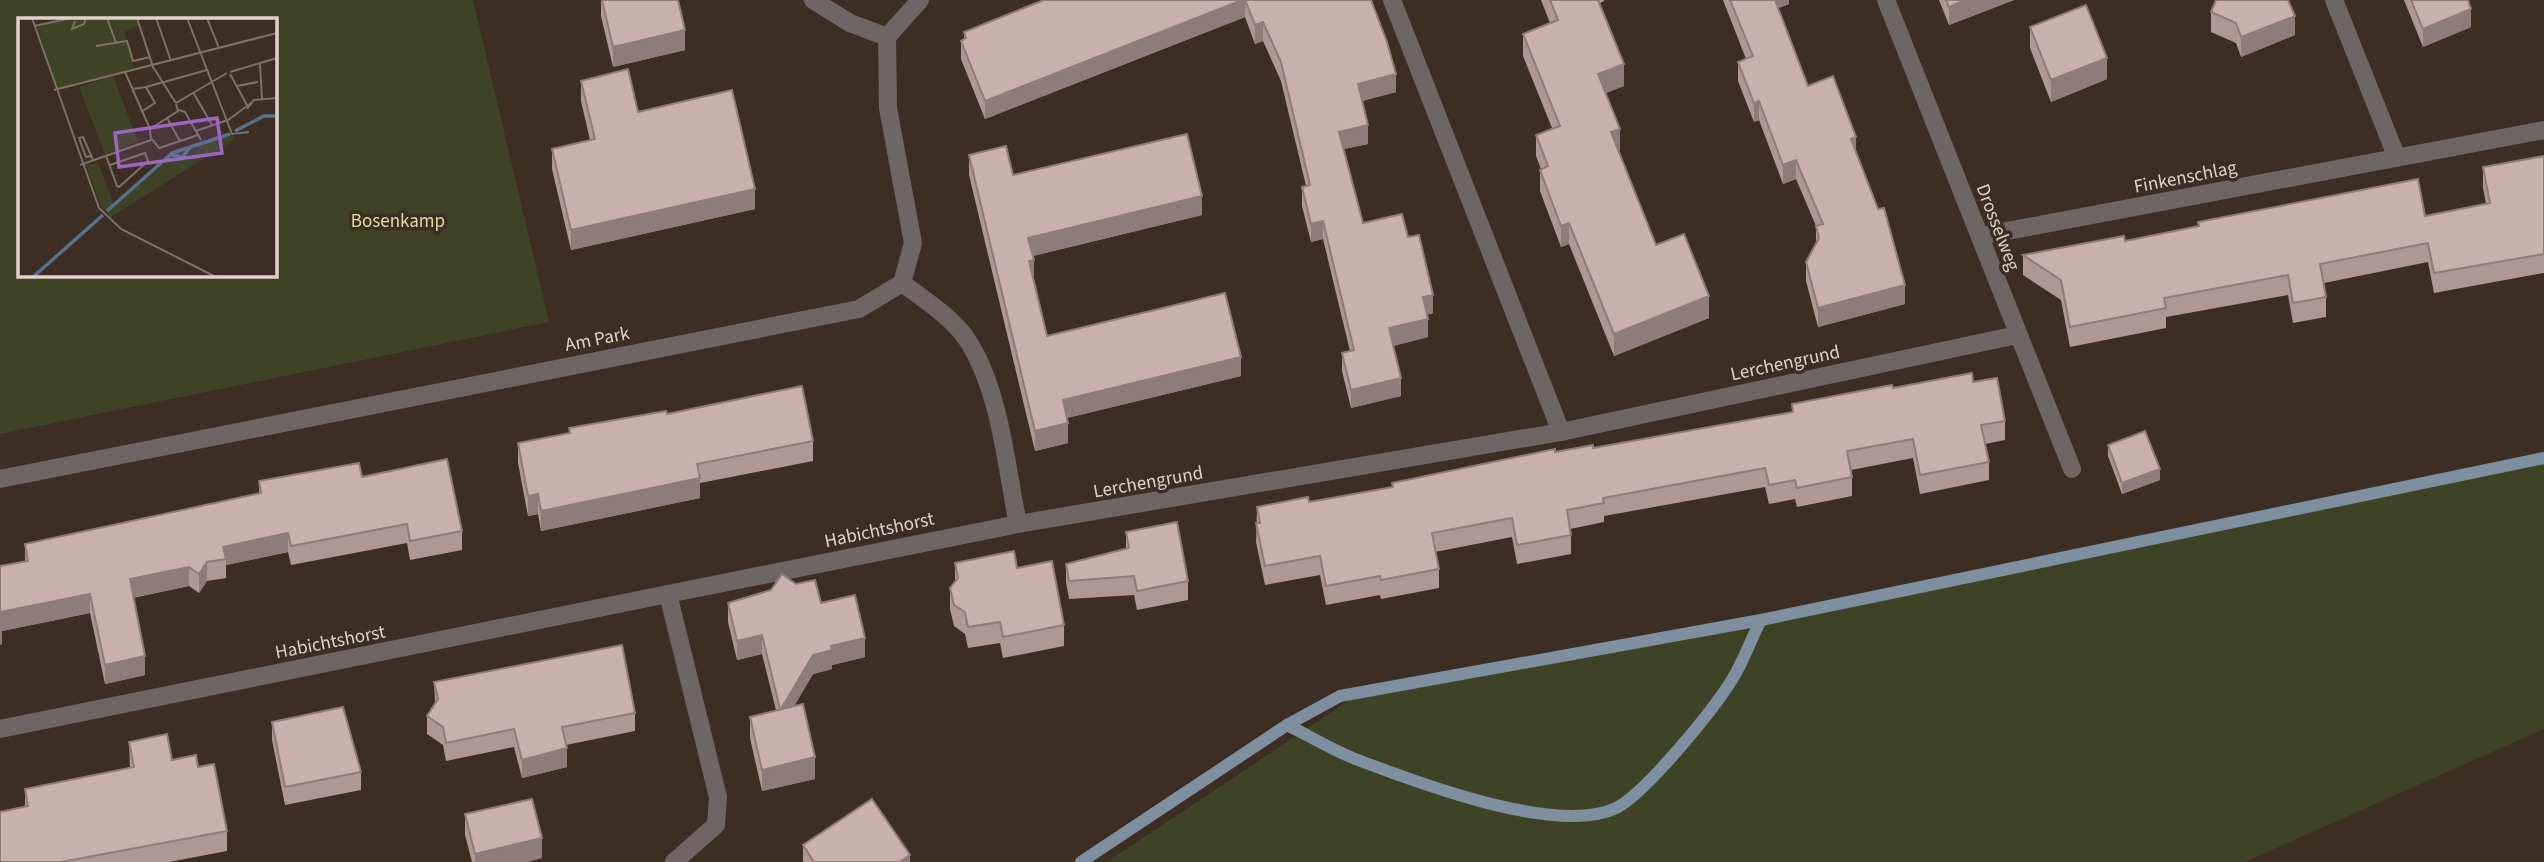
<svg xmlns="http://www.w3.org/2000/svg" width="2544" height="862" font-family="'Source Sans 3',sans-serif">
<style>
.green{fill:#3e4325;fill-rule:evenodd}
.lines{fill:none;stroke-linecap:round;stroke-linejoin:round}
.stream{stroke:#7e8fa0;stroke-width:12}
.lane{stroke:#6f6565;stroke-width:18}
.street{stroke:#6f6565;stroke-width:18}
.wall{fill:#ad9893}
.shaded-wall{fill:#8d7c78}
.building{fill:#c9b1ab;stroke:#8d7c78;stroke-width:2}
.labels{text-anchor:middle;stroke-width:7;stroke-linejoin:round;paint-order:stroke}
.street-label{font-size:19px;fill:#ddd3cc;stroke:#3d2e23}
.park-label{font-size:19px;fill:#d3df9f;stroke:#3d2e23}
.inset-river{fill:none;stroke:#55728d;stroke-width:3.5}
.inset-road{fill:none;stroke:#7d7067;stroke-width:2}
.view{fill:#9d66c4;fill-opacity:0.15;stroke:#9d66c4;stroke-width:3.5}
.inset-edge{fill:none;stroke:#ddd3cc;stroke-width:3.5}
</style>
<rect width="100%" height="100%" fill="#3d2e23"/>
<g class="green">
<path d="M0,0H473L549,322L0,434ZM275,19V275H19V19Z"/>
<polygon points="2544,451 2544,729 2245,862 1107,862 1366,689 2126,545"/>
</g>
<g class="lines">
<g class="stream">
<path d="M1287,725C1310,736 1334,751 1358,760C1418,783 1558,836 1616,808C1645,794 1715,708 1733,678C1744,660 1751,639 1761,620"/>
<polyline points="1081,862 1287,725 1340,696 1761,620 2544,458"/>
</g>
<polyline class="lane" points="668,594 1018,524"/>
<g class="street">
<polyline points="813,0 850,23 887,37"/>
<polyline points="1392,0 1561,432"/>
<polyline points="1886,0 2072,469"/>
<polyline points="2334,0 2397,158"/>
<polyline points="1981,236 2544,130"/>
<path d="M902,283C925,300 955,319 970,344C1001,396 1006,466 1018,524L1561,432L2017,335"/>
<polyline points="0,479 859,309 902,283 913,243 888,108 887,37 920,0"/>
<polyline points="0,729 668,594 718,797 716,825 674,862"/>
</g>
</g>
<g class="wall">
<polygon points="601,0 678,0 685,50 613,67 601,16"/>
<polygon points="1044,0 1371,0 1396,92 1362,101 1368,144 1344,149 1363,223 1408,237 1433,313 1427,315 1428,337 1393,346 1401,396 1351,408 1342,371 1342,353 1350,351 1323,239 1311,242 1302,206 1302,187 1306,186 1281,81 1263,41 1255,44 1245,17 985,119 961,59 961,41 964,40 964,32"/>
<polygon points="1541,0 1604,0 1604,1 1600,3 1624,86 1606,93 1620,150 1618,151 1656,245 1709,318 1614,356 1569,244 1561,247 1540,191 1540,170 1541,169 1536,156 1536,135 1552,128 1523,56 1523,34 1550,23"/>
<polygon points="1723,0 1789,0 1789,4 1778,8 1808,86 1856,154 1905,304 1818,327 1806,281 1806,262 1816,244 1816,226 1796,179 1783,184 1759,120 1754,122 1738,81 1738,62 1746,59"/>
<polygon points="1939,0 2014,0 1949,25"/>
<polygon points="2404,0 2468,0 2471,27 2423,47"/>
<polygon points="2211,12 2295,35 2241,57 2236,43 2211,32"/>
<polygon points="2030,27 2107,79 2051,102 2030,48"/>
<polygon points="581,81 638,112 755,209 571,250 552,169 552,149 590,140 581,101"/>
<polygon points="969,155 1013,175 1202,215 1033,256 1033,280 1047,336 1241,376 1067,418 1068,443 1035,451 969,175"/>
<polygon points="2544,156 2544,273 2434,293 2428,262 2324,283 2326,297 2326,317 2293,323 2288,295 2166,317 2166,328 2070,347 2061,300 2023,275 2023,255 2125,241 2198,226 2198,222 2425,216 2486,204 2483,187 2483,167"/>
<polygon points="1973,382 2005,421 2005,440 1985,444 1989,462 1989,480 1920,494 1913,458 1851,470 1852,477 1852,496 1797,507 1795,499 1769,504 1765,487 1604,516 1604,522 1570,529 1571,535 1571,554 1517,564 1512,537 1435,552 1439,569 1439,588 1381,599 1380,595 1326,605 1320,575 1265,585 1256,542 1257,507 1309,502 1392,488 1392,483 1555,452 1593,448 1792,412 1792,404 1893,388"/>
<polygon points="667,414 813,441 813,461 700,483 700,498 541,531 538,514 528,516 518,463 518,443 569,433 569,428"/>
<polygon points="2108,445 2160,480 2122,494 2108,456"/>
<polygon points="362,477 462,531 462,550 410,560 407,543 291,565 288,552 226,565 226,578 207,581 199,593 189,586 133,598 145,675 105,684 90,613 2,631 2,644 0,566 25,561 25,544 259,493 259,481"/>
<polygon points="1126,532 1188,581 1188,600 1137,610 1134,595 1069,599 1066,582 1066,564 1126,549"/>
<polygon points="955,563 1017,568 1064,625 1064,646 1003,658 1000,643 968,648 965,634 954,626 950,609 950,588 955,582"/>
<polygon points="728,603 821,603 865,657 832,665 832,669 813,674 794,706 815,779 762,791 750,738 750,717 776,710 762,654 737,660 728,622"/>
<polygon points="434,682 635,713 635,731 566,745 567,767 522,778 514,747 446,761 443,745 427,734 427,716 435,703"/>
<polygon points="272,722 361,772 361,790 285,805 272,740"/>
<polygon points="129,742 172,760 198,767 227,831 227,851 169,862 0,862 25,807 25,789 130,768"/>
<polygon points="465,814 542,858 527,862 472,862 465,835"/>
<polygon points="803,845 910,862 803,862"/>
</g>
<g class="shaded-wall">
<polygon points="1242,0 1245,0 1245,17 985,119 985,101"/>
<polygon points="1772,0 1789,0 1789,4 1772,11"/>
<polygon points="1965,0 2014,0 1949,25 1949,7"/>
<polygon points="2471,9 2471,27 2423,47 2423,29"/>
<polygon points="2295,16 2295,35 2241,57 2241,37"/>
<polygon points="1263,22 1263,41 1255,44 1255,25"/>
<polygon points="685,30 685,50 613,67 613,47"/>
<polygon points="2107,58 2107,79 2051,102 2051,80"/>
<polygon points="1624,64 1624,86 1598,96 1598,74"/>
<polygon points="1396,74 1396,92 1358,102 1358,84"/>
<polygon points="1759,101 1759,120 1754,122 1754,103"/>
<polygon points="1368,125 1368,144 1339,150 1339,132"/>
<polygon points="1620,129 1620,150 1611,154 1611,132"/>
<polygon points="1856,137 1856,156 1851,139"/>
<polygon points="1796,160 1796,179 1783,184 1783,165"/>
<polygon points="755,189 755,209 571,250 571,230"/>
<polygon points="1202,196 1202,215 1028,257 1028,238"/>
<polygon points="1323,221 1323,239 1311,242 1311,224"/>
<polygon points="1569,223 1569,244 1561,247 1561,226"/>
<polygon points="1034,260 1034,280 1029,261"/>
<polygon points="1905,285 1905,304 1818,327 1818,308"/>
<polygon points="1433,295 1433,313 1423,316 1423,297"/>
<polygon points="1709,296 1709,318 1614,356 1614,334"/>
<polygon points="1428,319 1428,337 1389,347 1389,328"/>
<polygon points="1241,357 1241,376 1063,419 1063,400"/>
<polygon points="1401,378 1401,396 1351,408 1351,390"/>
<polygon points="1068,423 1068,443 1035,451 1035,431"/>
<polygon points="2160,469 2160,480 2122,494 2122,483"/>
<polygon points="700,478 700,498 541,531 541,511"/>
<polygon points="538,494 538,514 528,516 528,496"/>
<polygon points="288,533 288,552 226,565 226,559 223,547"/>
<polygon points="207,562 207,581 199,593 199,574"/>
<polygon points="189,567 189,586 130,598 130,579"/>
<polygon points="90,594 90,613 2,631 2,644 0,645 0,612"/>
<polygon points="762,635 762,654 737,660 737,641"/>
<polygon points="865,638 865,657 832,665 832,669 813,674 780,730 780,711 813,655 831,646"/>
<polygon points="145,656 145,675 105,684 105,665"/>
<polygon points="567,748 567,767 522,778 522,760"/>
<polygon points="815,757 815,779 762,791 762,770"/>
<polygon points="542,838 542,858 527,862 475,862 475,854"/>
<polygon points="910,855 910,862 899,862"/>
</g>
<g class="building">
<polygon points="602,0 678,0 685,30 613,47"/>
<polygon points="1044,0 1242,0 985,101 961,41 966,38 964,32"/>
<polygon points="1245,0 1371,0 1387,42 1396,74 1358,84 1368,125 1339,132 1363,223 1402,214 1408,237 1419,235 1433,295 1423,297 1428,319 1389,328 1401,378 1351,390 1342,353 1354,350 1323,221 1311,224 1302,187 1310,185 1281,62 1263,22 1255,25"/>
<polygon points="1550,0 1598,0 1624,64 1598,74 1620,129 1611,132 1656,245 1684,234 1709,296 1614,334 1569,223 1561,226 1540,170 1548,166 1536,135 1560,126 1523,34 1558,20"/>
<polygon points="1730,0 1775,0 1808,86 1833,76 1856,137 1851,139 1878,209 1884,208 1905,285 1818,308 1806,262 1819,238 1816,226 1823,224 1796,160 1783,165 1759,101 1754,103 1738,62 1753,56"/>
<polygon points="1946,0 1965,0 1949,7"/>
<polygon points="2216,0 2288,0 2295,16 2241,37 2236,23 2211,12"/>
<polygon points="2411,0 2468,0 2471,9 2423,29"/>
<polygon points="2086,5 2107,58 2051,80 2030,27"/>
<polygon points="628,69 638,112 732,90 755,189 571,230 552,149 595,139 581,81"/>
<polygon points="1187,134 1202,196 1028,238 1034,260 1029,261 1047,336 1225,293 1241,357 1063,400 1068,423 1035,431 969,155 1006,146 1013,175"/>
<polygon points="2544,156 2544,254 2434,273 2428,243 2320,264 2326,297 2293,303 2288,275 2164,298 2166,308 2070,327 2061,280 2023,255 2124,236 2125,241 2199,226 2198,222 2418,179 2425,216 2490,203 2483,167"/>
<polygon points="1972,373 1973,382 1997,378 2005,421 1981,425 1989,462 1920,475 1913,439 1847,451 1852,477 1797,488 1795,480 1769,485 1765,468 1603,498 1604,503 1567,510 1571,535 1517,545 1512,518 1432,533 1439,569 1381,580 1380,576 1326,586 1320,556 1265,566 1256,523 1260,523 1257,507 1308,497 1309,502 1393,487 1392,483 1555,449 1555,452 1593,445 1593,448 1793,412 1792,404 1892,385 1893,388"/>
<polygon points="802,386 813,441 697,464 700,478 541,511 538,494 528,496 518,443 570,433 569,428 666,411 667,414"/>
<polygon points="2145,431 2160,469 2122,483 2108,445"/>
<polygon points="447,459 462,531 410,541 407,524 291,546 288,533 223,547 226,559 207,562 199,574 189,567 130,579 145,656 105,665 90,594 0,612 0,566 28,561 25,544 261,493 259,481 359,463 362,477"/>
<polygon points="1177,522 1188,581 1137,591 1134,576 1069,581 1066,564 1129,548 1126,532"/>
<polygon points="1014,551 1017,568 1052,561 1064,625 1003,637 1000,622 968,627 965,612 954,605 950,588 958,578 955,563"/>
<polygon points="782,574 796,584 815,580 821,603 855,595 865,638 831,646 832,650 813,655 781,709 780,709 762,635 737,641 728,603 771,590"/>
<polygon points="622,645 635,713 562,727 567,748 522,760 514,729 446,743 443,727 427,716 438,699 434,682"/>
<polygon points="803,704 815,757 762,770 750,717"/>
<polygon points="343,707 361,772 285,787 272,722"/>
<polygon points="167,734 172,760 196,755 198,767 214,764 227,831 61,862 0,862 0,812 28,806 25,789 134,767 129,742"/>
<polygon points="532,799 542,838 475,854 465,814"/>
<polygon points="872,799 910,855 899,862 814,862 803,845"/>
</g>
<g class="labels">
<g class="street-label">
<text transform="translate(2185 176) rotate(-11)" y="7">Finkenschlag</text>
<text transform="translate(1999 227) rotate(69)" y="7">Drosselweg</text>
<text transform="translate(597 338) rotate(-11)" y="7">Am Park</text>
<text transform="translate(1785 362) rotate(-12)" y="7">Lerchengrund</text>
<text transform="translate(1148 481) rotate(-10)" y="7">Lerchengrund</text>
<text transform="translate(879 529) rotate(-12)" y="7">Habichtshorst</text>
<text transform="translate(330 641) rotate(-11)" y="7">Habichtshorst</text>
</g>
<g class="park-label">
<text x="398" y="227">Bosenkamp</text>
</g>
</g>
<g transform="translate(18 18)">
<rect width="259" height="259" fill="#3d2e23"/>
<path d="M60,0H118L121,7L106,14L116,50L39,71L19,9ZM95,58L120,124L87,136L61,69ZM213,114L217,121L93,199L83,188L68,147L80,145L96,187L155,135Z" fill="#3e4325"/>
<path class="inset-river" d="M217,113L246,98H259M153,137L165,139L171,130M89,193L154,135L212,116M15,259L85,197"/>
<path class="inset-road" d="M14,0L81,190L103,211L198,259M89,0L98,25M119,0L135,49L158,85M138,0L153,43M169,0L214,116L231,114M189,0L201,30M57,3L54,11L66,6L68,0M16,8L54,0M78,28L109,23L115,43L132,39M242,46L244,81M107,54L132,111M212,54L259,40M212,56L229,87M219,68L240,64M128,69L189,52M114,71L128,69L137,85L123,94M36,72L259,15M175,74L194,107M158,85L209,55M229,91L236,82L259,80M161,92L167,94L183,122M149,100L162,123M132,111L160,93L158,86M178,113L210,102L233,85M134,121L141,130L180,117M73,138L68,139L61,120L65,119L75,142M88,138L99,168L101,169L130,143L127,135L92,147M62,147L133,122L132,111"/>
<path class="view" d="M199,100L204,135L101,149L97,115Z"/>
<rect width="259" height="259" class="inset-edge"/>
</g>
</svg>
